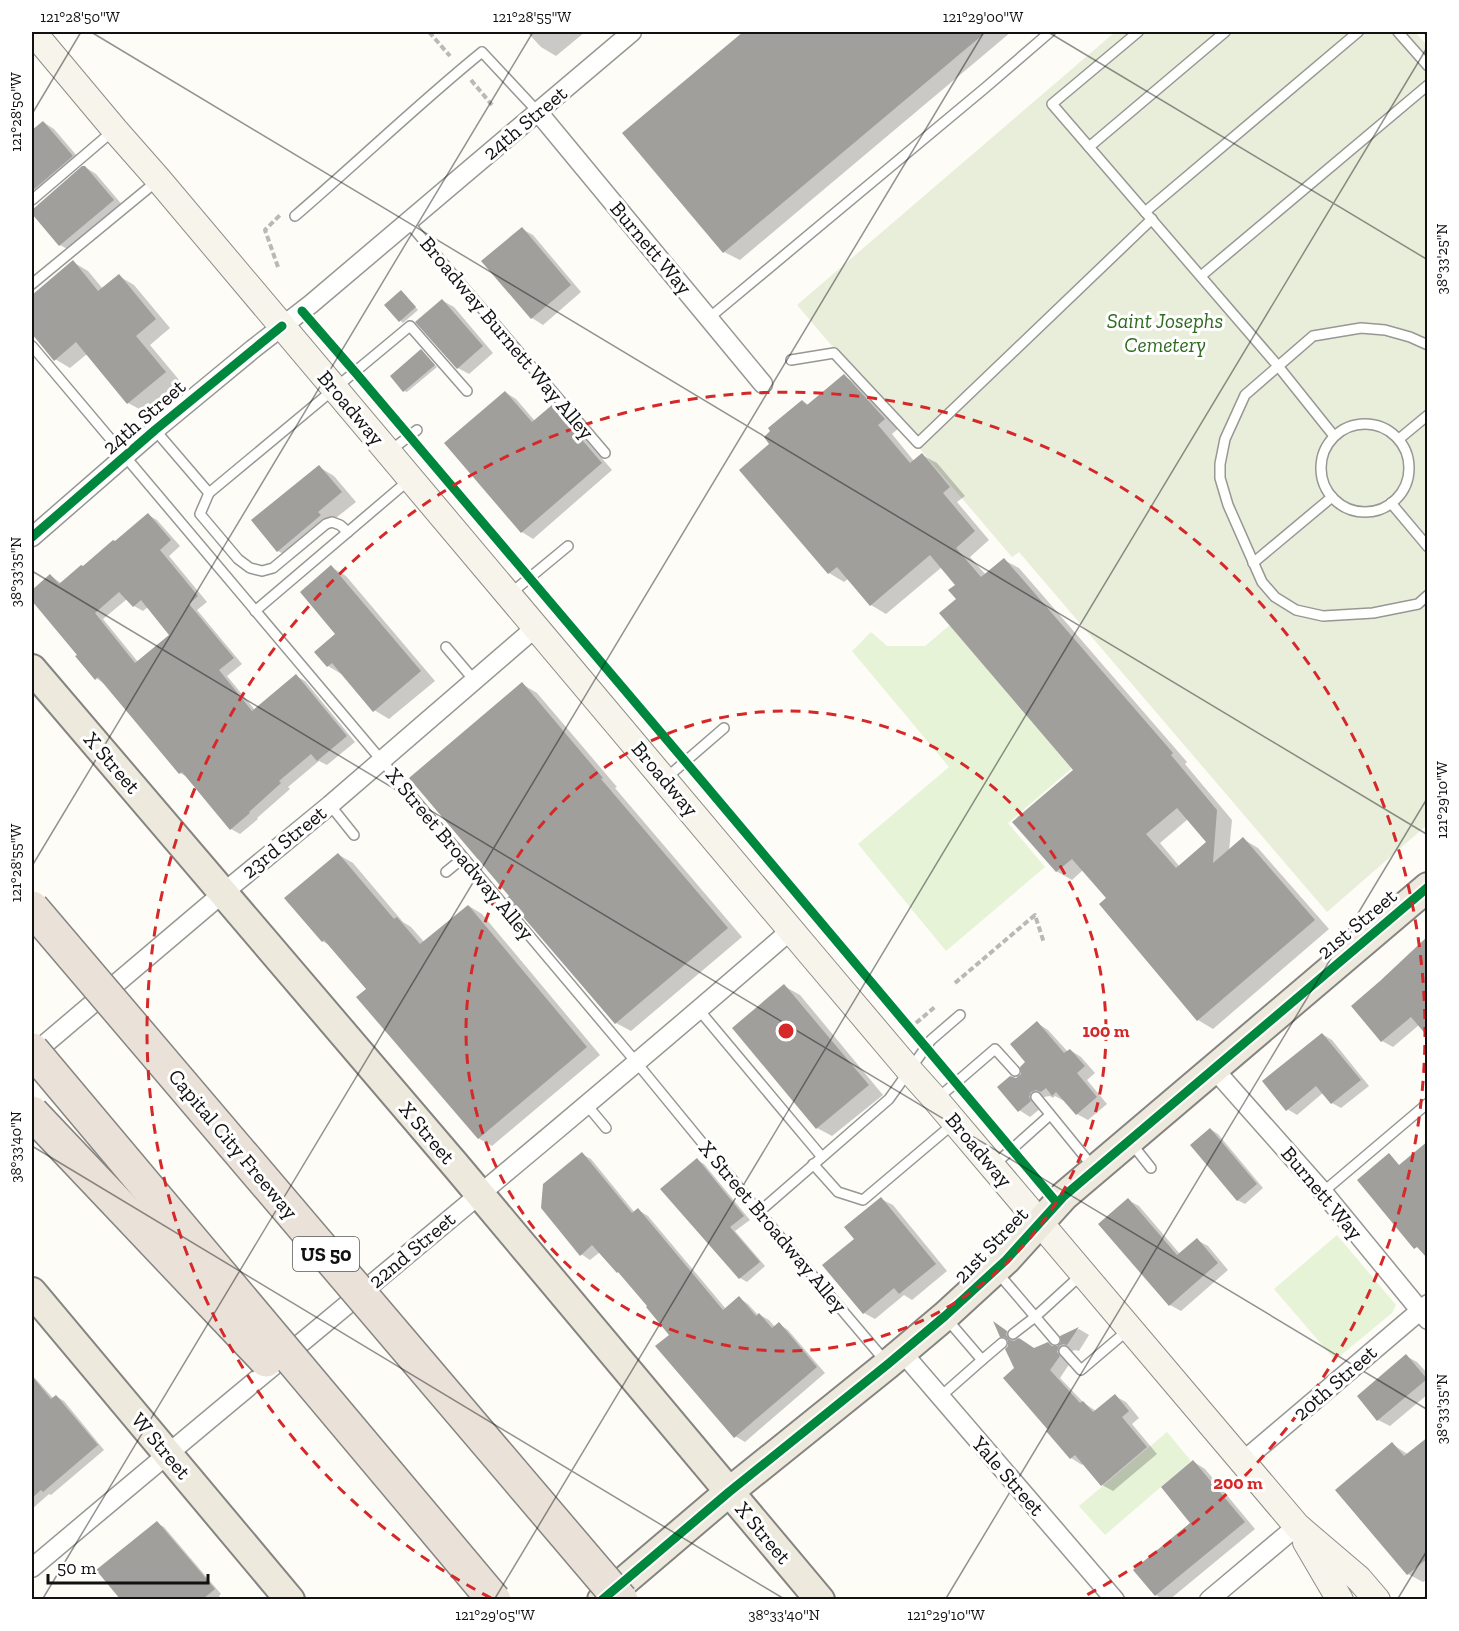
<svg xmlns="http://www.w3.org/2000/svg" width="1459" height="1631" font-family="'Zilla Slab',serif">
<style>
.green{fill:#e7f3d7}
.cemetery{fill:#e9eedb}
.shadow{fill:#0003;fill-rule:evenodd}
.building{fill:#a19f9c;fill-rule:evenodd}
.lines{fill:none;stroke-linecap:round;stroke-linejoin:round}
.service-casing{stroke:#979795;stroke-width:12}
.minor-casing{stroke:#979795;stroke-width:21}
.secondary-casing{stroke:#8e8d8b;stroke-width:28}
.primary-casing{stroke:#858482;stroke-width:32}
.path{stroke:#b9b9b8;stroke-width:4;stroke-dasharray:6 3;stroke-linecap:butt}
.service{stroke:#fffffe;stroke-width:9}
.minor{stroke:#fffffe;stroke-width:18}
.secondary{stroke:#f6f4eb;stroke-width:26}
.primary{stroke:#ede9dc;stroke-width:28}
.rail{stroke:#d9c6c7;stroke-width:4.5}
.motorway-bridge-casing{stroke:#858482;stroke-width:36;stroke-linecap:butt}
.motorway-bridge{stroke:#eae1d8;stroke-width:33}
.cycleway-casing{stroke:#fff;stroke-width:13}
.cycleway{stroke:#00873e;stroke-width:9}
.ticks{fill:none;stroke:#111;stroke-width:1.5;stroke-opacity:0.45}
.ring{fill:none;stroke:#d62828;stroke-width:3;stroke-dasharray:10 8}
.labels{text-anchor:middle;stroke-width:6;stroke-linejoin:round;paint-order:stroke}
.shield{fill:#fff;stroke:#585858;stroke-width:1.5}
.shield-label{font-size:20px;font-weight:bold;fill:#111}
.street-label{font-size:21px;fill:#111;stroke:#fff}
.park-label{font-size:21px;font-style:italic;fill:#2f6b1f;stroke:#fff}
.centre{fill:#d62828;stroke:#fff;stroke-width:3}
.ring-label{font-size:18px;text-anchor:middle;font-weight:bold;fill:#d62828;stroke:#fff;stroke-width:6;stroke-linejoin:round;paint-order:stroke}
.neatline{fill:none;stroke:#111;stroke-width:2}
.ticks-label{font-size:15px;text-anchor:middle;fill:#111}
</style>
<rect width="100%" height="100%" fill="#fdfcf7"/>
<g class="green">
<polygon points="950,625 1072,768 1008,823 1045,867 946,951 858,844 949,767 852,651 871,632 887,646 925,646"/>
<polygon points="1337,1235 1396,1305 1392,1313 1335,1360 1274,1289"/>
<polygon points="1167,1432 1191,1461 1105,1535 1079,1506"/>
</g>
<polygon class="cemetery" points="1115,32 1415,32 1428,46 1427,825 1327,912 1019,552 1012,557 797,305"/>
<g class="shadow">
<polygon points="527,32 585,32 556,56 541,47"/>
<polygon points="745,32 1011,32 740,260 724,252 624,133"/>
<polygon points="1422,32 1428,32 1428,38"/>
<polygon points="43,122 54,129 83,163 44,196 32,188 32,132"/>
<polygon points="85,167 96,174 124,207 71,251 60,245 32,212"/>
<polygon points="522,229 533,235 581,292 543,325 532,318"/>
<polygon points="73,262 88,271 103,289 119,276 134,285 170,328 150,345 180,381 143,411 128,403 87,354 70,368 55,359 32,331 32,296"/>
<polygon points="402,292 418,310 403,323 386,306"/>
<polygon points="443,301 454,307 493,353 469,374 458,368"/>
<polygon points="421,351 437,367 407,392 404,391"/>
<path d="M844,376L859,385L899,428L892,434L914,461L922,455L937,463L965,496L957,502L989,540L970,557L986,575L1004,560L1019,568L1187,762L1185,764L1232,820L1229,851L1243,839L1258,848L1329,929L1213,1029L1198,1020L1108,898L1083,870L1072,880L1056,871L1075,770L958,599L957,585L942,567L886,614L871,605L849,578L844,582L829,573L772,444L802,401L809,405ZM1188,819L1208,842L1180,867L1160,843Z"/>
<polygon points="505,392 516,399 535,421 552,407 563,413 612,470 533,539 522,532 446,443"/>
<polygon points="319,467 334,476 356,502 332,521 335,524 293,559 278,551"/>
<path d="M148,515L157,520L180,546L169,556L207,602L197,610L242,664L227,676L255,710L296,676L305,681L355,742L327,765L319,761L288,787L290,789L257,818L258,819L240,834L231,829L189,778L180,773L106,685L96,678L79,655L32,599V592L51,576L61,583L116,543ZM127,599L134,606L143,611L148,607L171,635L138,662L103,619Z"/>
<polygon points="331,567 346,576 435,681 389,719 374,710 343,675 328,666 337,634"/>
<polygon points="522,684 537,693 617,787 615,788 742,937 631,1031 616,1023"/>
<polygon points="339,855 353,863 403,922 411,927 425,943 469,906 482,914 600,1055 492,1146 478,1138 368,989 331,946 322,941"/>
<polygon points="1428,938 1419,1025 1393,1047 1382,1041"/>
<polygon points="784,986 800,995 883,1095 832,1136 817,1128"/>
<polygon points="1037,1023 1048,1030 1068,1052 1070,1050 1081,1057 1095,1073 1087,1080 1107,1104 1088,1120 1077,1114 1064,1101 1055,1096 1053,1098 1050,1096 1044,1097 1040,1102 1041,1108 1030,1117 1019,1110 1016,1079 1023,1074 1028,1063"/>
<polygon points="1322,1034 1332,1040 1369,1086 1341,1108 1332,1103 1324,1092 1297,1115 1287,1109"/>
<polygon points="1210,1129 1218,1134 1263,1188 1245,1204 1237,1200"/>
<polygon points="582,1154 591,1159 635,1213 638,1210 648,1216 726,1309 739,1298 748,1304 759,1316 760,1315 769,1320 775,1327 779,1324 788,1330 825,1373 745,1442 735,1436 671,1335 649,1306 623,1275 618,1272 600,1252 590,1260 581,1254"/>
<polygon points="697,1160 704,1164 750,1220 735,1231 765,1266 747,1282 740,1278 663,1189"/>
<polygon points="881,1199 893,1205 947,1271 912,1300 904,1295 875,1319 864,1313 856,1239"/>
<polygon points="1128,1200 1139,1206 1180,1254 1197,1240 1208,1246 1228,1270 1181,1311 1170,1305"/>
<polygon points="1079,1329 1089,1335 1079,1351 1075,1350 1070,1352 1070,1363 1060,1378 1084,1403 1096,1411 1115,1396 1126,1402 1139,1418 1132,1424 1157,1454 1113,1491 1102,1485 1084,1463 1082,1465 1071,1458 1048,1431 1050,1430 1015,1369 1010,1341 1001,1336 1005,1330 1034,1349 1057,1348 1063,1342 1062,1337"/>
<polygon points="1406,1356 1417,1362 1428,1374 1428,1394 1390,1426 1378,1420"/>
<polygon points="32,1375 53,1398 56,1396 64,1401 104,1450 51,1495 49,1494 32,1509"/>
<polygon points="1392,1444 1409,1455 1428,1444 1428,1579 1423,1582 1408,1574"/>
<polygon points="1194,1462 1205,1469 1255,1529 1169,1600 1164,1600 1156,1595 1193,1523"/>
<polygon points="157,1523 164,1527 221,1594 219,1596 222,1600 169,1600 155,1583 135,1600 122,1600 98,1570"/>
</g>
<g class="building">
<polygon points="743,32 986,32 723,253 622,133"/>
<polygon points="43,121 73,156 32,191 32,130"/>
<polygon points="82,166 85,166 114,200 59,246 32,214 32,210"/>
<polygon points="522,227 571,285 531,319 481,261"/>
<polygon points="73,260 98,291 119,274 156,319 136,336 166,372 127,404 76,342 54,361 32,334 32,295"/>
<polygon points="401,290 416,307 399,322 384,305"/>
<polygon points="442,299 483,346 457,369 415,322"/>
<polygon points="421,349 435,365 403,392 390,376"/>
<path d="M844,374L885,419L878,425L910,463L922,453L950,487L943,493L975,531L956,548L981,577L1004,558L1173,753L1171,755L1217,810L1213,863L1243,837L1315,920L1197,1021L1099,904L1106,898L1072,859L1056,872L1012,822L1073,770L939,613L956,599L948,590L955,585L930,555L870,606L837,567L828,574L739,470L769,444L764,437L770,431L768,428L802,400L807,405ZM1177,808L1206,842L1176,868L1146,834Z"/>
<polygon points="505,391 532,422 552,405 602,463 521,533 444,443"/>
<polygon points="319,465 342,492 318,512 321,515 277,552 251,520"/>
<path d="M148,513L171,540L160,550L198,596L189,604L234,658L219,670L252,711L296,674L347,736L317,761L311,754L279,781L281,783L249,812L250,813L230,830L182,772L179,774L98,677L95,680L75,656L77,655L32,601V590L50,574L59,584L81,565L83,566L113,540L115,541ZM119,592L133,607L141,600L169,635L135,663L95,613Z"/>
<polygon points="331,565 421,671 373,712 332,663 327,667 314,652 335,634 300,592"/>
<polygon points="522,682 603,778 601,779 728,928 615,1024 507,898 509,896 409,778"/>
<polygon points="338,853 394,919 397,917 420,944 468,905 587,1047 478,1139 356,997 366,989 324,940 322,942 284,898"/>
<polygon points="1428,936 1428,1037 1411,1017 1381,1042 1351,1006 1380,981"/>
<polygon points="784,984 869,1085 816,1129 732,1028"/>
<polygon points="1037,1021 1064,1053 1070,1049 1085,1066 1077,1073 1097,1097 1076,1115 1056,1092 1052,1096 1046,1088 1041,1092 1036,1090 1031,1092 1029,1097 1031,1101 1018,1112 997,1087 1010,1076 1016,1078 1021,1074 1020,1067 1025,1062 1010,1044"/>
<polygon points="1322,1033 1361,1080 1331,1104 1316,1086 1286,1111 1262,1081"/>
<polygon points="1210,1128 1257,1184 1237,1201 1190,1145"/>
<polygon points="1428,1141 1428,1259 1417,1247 1414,1249 1357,1180 1389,1153 1399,1165"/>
<polygon points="582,1152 632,1213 638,1208 723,1310 739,1296 756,1316 759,1313 772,1328 779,1322 817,1367 734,1438 655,1346 669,1335 646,1307 647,1306 618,1272 617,1273 592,1245 580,1256 541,1208 543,1184"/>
<polygon points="697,1158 744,1216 730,1227 760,1262 739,1279 660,1189"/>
<polygon points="881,1197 936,1264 899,1294 894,1288 863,1314 822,1265 854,1239 844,1227"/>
<polygon points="1128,1198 1177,1255 1197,1238 1218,1263 1169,1306 1098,1224"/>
<polygon points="993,1321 1007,1331 1006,1335 1010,1340 1014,1341 1019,1338 1034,1348 1048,1342 1052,1346 1057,1346 1061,1342 1060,1336 1079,1327 1067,1345 1063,1344 1059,1346 1057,1352 1060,1356 1050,1370 1080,1403 1083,1401 1093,1412 1115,1394 1129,1411 1122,1417 1147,1447 1101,1486 1075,1455 1070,1459 1046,1431 1048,1430 1003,1378 1014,1368 1005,1349 1008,1346 1008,1341 1005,1337 1000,1337"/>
<polygon points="1406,1354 1427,1379 1377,1421 1357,1396"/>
<polygon points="32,1376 51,1399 56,1395 98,1445 43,1492 41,1490 32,1498"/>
<polygon points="1428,1437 1428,1558 1407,1575 1335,1490 1392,1442 1404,1456"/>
<polygon points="1193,1460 1245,1522 1155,1596 1133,1570 1190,1523 1161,1487"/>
<polygon points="157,1521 215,1589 203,1599 120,1599 96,1570"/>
</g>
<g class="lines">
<defs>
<g id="service">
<polyline points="1138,32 1052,104 1278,366 1334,436"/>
<polyline points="1398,32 1428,66"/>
<polyline points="1089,147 1225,32"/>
<polyline points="32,200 114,130"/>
<polyline points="1145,212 1358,32"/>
<path d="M295,216C358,162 418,104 482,52L538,112"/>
<polyline points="408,222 605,453"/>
<polyline points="1201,276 1428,85"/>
<polyline points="32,284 157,181"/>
<polyline points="709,318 985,88 1050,32"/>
<polyline points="1428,345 1410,337 1385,330 1361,328 1313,336 1245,395 1225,439 1220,464 1220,478 1228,505 1262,582 1275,597 1296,610 1323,616 1373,613 1418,604 1428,595"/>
<polyline points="32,346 636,1062 759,1212 886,1362"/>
<polyline points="791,360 834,353 918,443 1152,219"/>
<circle cx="1365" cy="468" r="44"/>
<polyline points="155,430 209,493 410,326 467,391"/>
<polyline points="1399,439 1428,415"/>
<polyline points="390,451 417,430"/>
<polyline points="209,493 200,514 238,559 250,568 262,571 273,568 326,524 332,522 340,525 348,532"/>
<polyline points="1391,503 1428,547"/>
<polyline points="1253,563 1332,497"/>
<polyline points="510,594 568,546"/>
<polyline points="255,611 409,480"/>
<polyline points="446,647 474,680"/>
<polyline points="665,779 724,728"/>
<polyline points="330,805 354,835"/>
<polyline points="446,872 463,858"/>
<polyline points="699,1010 822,1157"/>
<polyline points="1036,1097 1093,1167"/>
<polyline points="938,1098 995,1049 1015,1071"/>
<polyline points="586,1104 606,1128"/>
<polyline points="1132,1144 1151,1168"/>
<polyline points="813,1164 838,1192 863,1200 953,1124"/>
<polyline points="994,1165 1050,1115"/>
<polyline points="1323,1192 1428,1103"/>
<polyline points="759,1212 889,1099 931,1040 960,1015"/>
<polyline points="997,1272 1055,1340"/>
<polyline points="946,1318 982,1360 1002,1343"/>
<polyline points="1013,1334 1035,1317 1081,1275"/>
<polyline points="1064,1351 1081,1370 1128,1330"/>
<polyline points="940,1397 982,1360"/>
</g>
<g id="minor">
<polyline points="538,112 763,384"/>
<polyline points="32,537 155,430 253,349 311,304 632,32"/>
<polyline points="32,1055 223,893 330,805 535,628"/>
<polyline points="1214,1069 1323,1192 1428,1320"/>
<polyline points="902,1352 1115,1600"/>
<polyline points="1242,1462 1428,1304"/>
<path d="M32,1568C284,1355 541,1147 791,930"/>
<polyline points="1209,1600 1297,1526"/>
</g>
<g id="secondary">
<polyline points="33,32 115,130 159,180 811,954 910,1071 936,1100 1297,1526 1359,1579 1377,1600"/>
<polyline points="1306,1542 1340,1600"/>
</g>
<g id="primary">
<polyline points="32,669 457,1167 820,1600"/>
<polyline points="32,1292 290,1600"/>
<polyline points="602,1600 729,1492 888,1364 945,1316 1006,1260 1064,1196 1428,887"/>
</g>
</defs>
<use href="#service" class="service-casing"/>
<use href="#minor" class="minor-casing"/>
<use href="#secondary" class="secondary-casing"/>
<use href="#primary" class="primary-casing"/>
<g class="path">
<polyline points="429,32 450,56"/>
<polyline points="471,80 492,105"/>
<polyline points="278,267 265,230 281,214"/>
<polyline points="955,983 1035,915 1044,943"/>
<polyline points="916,1023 936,1006"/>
</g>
<use href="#service" class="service"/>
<use href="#minor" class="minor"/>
<use href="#secondary" class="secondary"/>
<use href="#primary" class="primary"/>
<polyline class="rail" points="1424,1600 1428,1596"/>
<defs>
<g id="motorway-bridge">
<polyline points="32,908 621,1600"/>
<polyline points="32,1050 494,1600"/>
<polyline points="32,1113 266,1360"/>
</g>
</defs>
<use href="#motorway-bridge" class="motorway-bridge-casing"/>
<use href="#motorway-bridge" class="motorway-bridge"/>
<defs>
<g id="cycleway">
<polyline points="302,311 355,372 701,780 1057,1203"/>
<polyline points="32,537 155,430 282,326"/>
<polyline points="602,1600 729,1492 888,1364 945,1316 1006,1260 1064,1196 1428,887"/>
</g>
</defs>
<use href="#cycleway" class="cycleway-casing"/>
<use href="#cycleway" class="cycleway"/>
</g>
<path class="ticks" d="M91,32L1428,835M1048,32L1428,260M32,114L81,32M32,571L1428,1410M32,866L533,32M32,1146L786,1600M42,1600L984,32M494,1600L1428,46M945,1600L1428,797M1397,1600L1428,1549"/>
<g class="ring">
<circle cx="786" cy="1031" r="320"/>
<path d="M491 1598A639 639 0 1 1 1081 1598"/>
</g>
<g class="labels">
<rect class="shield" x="293" y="1237" width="66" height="34" rx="4.5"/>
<g class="shield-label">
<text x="326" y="1261">US 50</text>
</g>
<g class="street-label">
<text transform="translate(525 123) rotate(-40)" y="7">24th Street</text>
<text transform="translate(651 248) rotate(50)" y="7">Burnett Way</text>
<text transform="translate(507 338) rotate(50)" y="7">Broadway Burnett Way Alley</text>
<text transform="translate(351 408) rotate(50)" y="7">Broadway</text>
<text transform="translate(144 417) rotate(-41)" y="7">24th Street</text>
<text transform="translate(112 763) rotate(49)" y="7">X Street</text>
<text transform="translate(665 779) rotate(50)" y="7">Broadway</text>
<text transform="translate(284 842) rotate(-39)" y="7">23rd Street</text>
<text transform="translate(460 854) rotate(50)" y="7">X Street Broadway Alley</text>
<text transform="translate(1357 924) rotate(-40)" y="7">21st Street</text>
<text transform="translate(427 1133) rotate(50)" y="7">X Street</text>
<text transform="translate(233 1144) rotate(50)" y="7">Capital City Freeway</text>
<text transform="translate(979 1150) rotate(50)" y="7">Broadway</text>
<text transform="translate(1322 1193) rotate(50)" y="7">Burnett Way</text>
<text transform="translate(773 1227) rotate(50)" y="7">X Street Broadway Alley</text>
<text transform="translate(991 1245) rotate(-46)" y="7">21st Street</text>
<text transform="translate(412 1250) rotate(-40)" y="7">22nd Street</text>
<text transform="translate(1335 1383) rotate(-41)" y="7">20th Street</text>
<text transform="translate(161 1446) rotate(50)" y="7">W Street</text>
<text transform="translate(1008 1476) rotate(49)" y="7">Yale Street</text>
<text transform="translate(763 1533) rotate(50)" y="7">X Street</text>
</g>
<g class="park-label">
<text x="1165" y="328">Saint Josephs<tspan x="1165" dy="24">Cemetery</tspan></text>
</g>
</g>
<circle cx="786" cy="1031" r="9" class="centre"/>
<g class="ring-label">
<text x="1106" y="1037">100 m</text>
<text x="1238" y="1489">200 m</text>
</g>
<rect width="1459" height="1631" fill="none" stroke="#ffffff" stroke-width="66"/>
<path d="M48 1574v9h160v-9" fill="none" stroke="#111111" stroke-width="3"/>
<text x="57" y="1574" font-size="18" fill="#111111" stroke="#ffffff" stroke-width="4.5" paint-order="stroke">50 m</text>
<rect x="33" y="33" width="1393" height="1565" class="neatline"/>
<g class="ticks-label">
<text x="80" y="22">121°28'50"W</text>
<text x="532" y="22">121°28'55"W</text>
<text x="983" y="22">121°29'00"W</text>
<text transform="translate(16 112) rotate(-90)" y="5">121°28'50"W</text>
<text transform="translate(1442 259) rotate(-90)" y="5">38°33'25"N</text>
<text transform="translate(16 572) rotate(-90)" y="5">38°33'35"N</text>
<text transform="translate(1442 800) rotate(-90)" y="5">121°29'10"W</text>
<text transform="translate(16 863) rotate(-90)" y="5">121°28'55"W</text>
<text transform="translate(16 1147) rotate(-90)" y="5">38°33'40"N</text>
<text transform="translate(1442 1409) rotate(-90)" y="5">38°33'35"N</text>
<text x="495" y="1620">121°29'05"W</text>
<text x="784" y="1620">38°33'40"N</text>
<text x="946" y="1620">121°29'10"W</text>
</g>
</svg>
